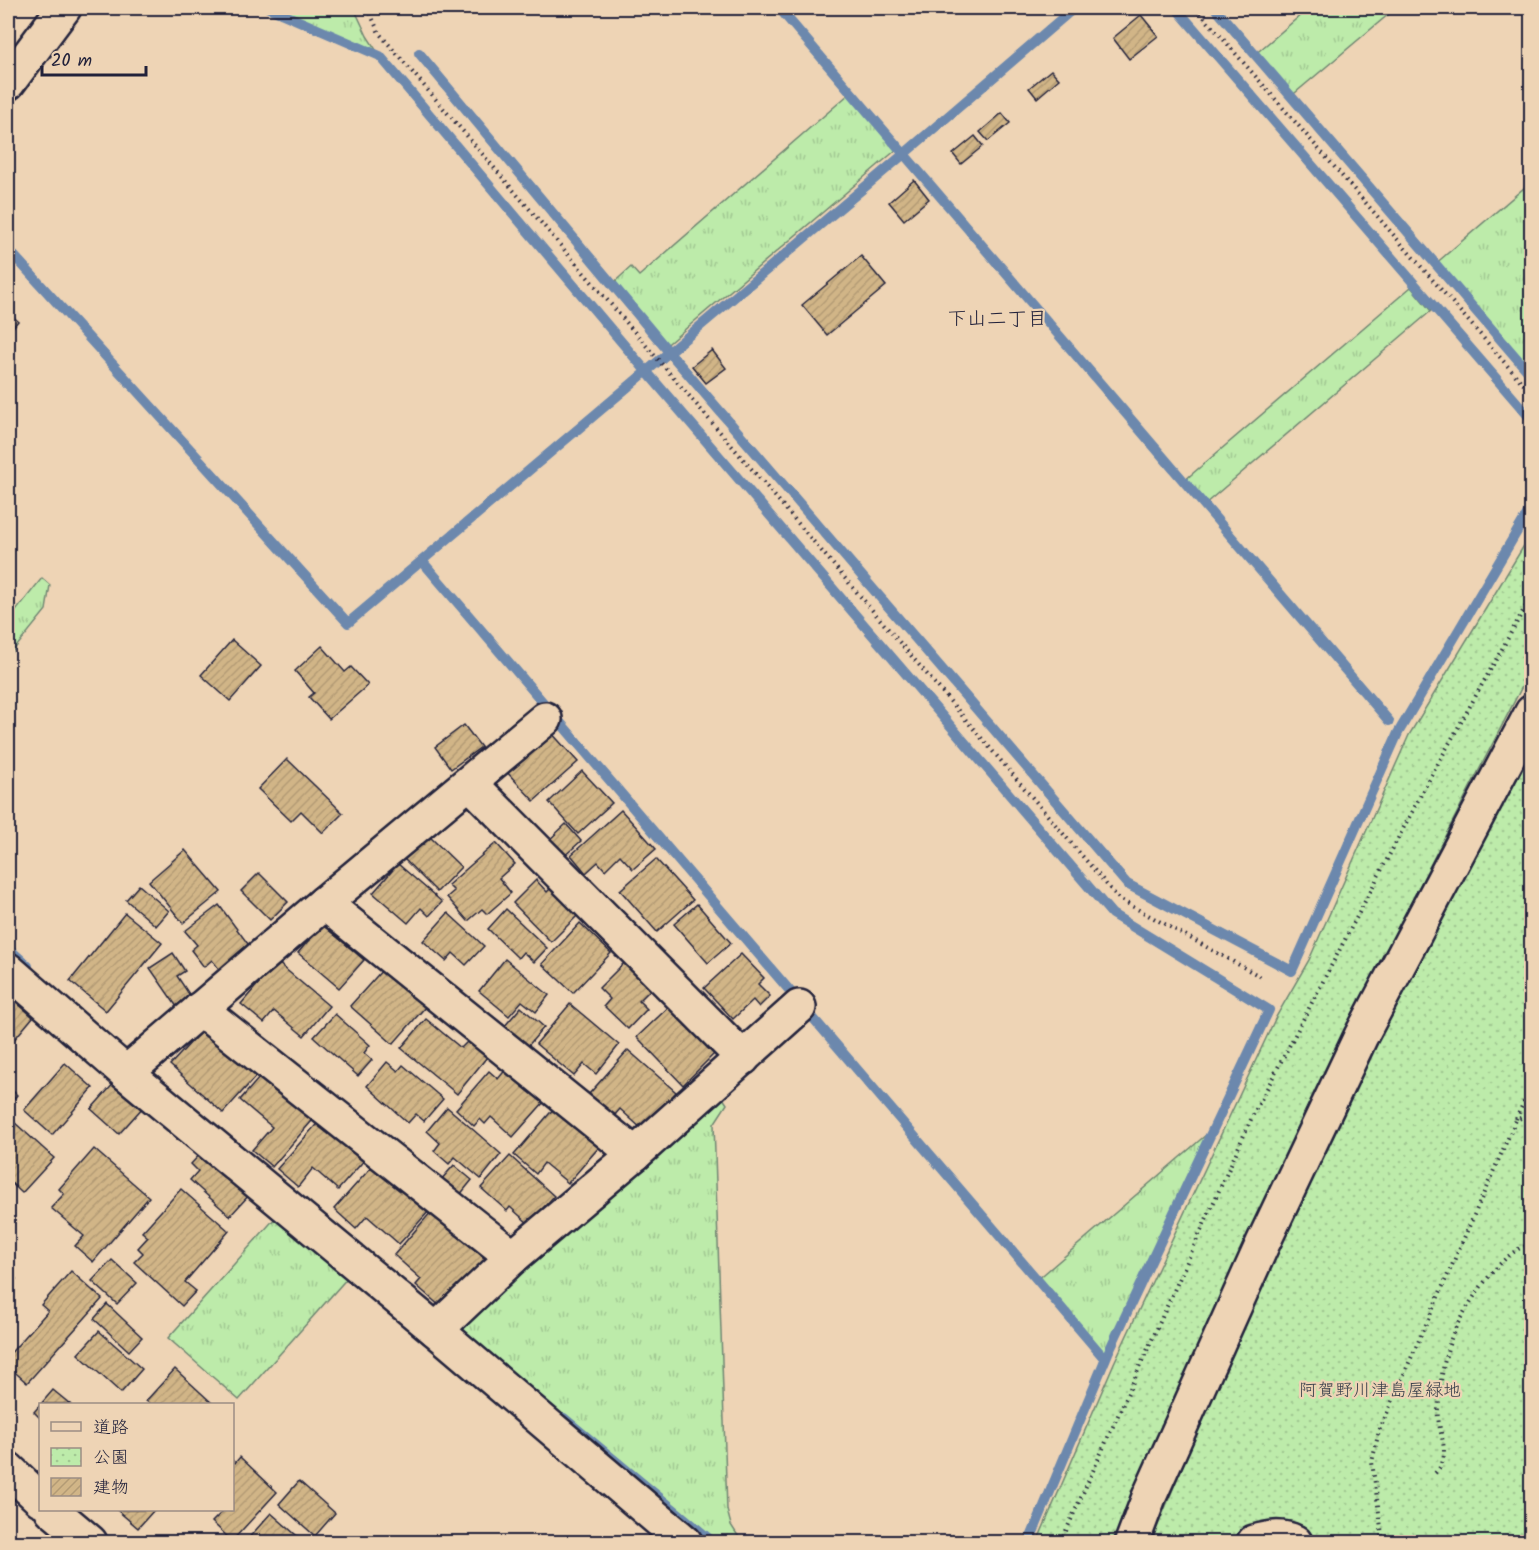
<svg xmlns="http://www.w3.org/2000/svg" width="1539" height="1550" font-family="Kalam,'Klee One',sans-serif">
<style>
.grass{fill:url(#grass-tufts);stroke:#708672;stroke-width:1.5}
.park{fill:url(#park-dots);stroke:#708672;stroke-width:1.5}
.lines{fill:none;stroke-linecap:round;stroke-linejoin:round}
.stream{stroke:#6c88ad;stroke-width:10}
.building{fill:url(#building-hatch);stroke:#22223b;stroke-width:1.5}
.minor-casing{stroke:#22223b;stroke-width:38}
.path{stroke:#22223b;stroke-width:4;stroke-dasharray:1.5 4.5;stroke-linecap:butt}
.minor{stroke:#eed4b5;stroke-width:33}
.labels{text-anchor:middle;stroke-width:4.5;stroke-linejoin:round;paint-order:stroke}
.park-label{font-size:18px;fill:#39404c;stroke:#eed4b5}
.neighbourhood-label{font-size:20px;fill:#22223b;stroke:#eed4b5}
</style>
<defs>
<pattern id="grass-tufts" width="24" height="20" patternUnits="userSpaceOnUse" patternTransform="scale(1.5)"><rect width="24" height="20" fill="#bdebaa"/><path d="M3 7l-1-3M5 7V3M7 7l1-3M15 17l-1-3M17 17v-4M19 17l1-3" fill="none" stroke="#a2c993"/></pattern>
<pattern id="park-dots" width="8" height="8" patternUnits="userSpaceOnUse" patternTransform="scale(1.5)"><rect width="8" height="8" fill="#bdebaa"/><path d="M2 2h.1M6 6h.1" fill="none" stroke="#a2c993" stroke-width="1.8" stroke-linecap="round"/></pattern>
<pattern id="building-hatch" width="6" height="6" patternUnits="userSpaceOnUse" patternTransform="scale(1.5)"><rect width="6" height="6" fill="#d1b587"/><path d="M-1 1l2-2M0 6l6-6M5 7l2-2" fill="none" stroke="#b39b75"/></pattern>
</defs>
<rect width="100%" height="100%" fill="#eed4b5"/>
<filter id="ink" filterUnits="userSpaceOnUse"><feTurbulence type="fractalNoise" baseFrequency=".0167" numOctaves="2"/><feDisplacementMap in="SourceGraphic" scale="12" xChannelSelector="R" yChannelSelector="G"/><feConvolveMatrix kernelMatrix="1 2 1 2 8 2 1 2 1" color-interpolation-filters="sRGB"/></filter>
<g filter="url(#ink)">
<g class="grass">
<polygon points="268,8 354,8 367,36 380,56"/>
<polygon points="1309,8 1396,8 1289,98 1253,56"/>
<polygon points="849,94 896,150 663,348 610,286 631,267 639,276"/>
<polygon points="1531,182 1531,373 1521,367 1434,265"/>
<polygon points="1411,287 1431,311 1205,504 1185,480"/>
<polygon points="42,578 50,585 46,610 8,657 8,621"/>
<polygon points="721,1095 727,1104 714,1124 727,1510 731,1525 742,1542 707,1542 452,1331"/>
<polygon points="1214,1128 1108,1353 1093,1347 1037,1280"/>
<polygon points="277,1216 349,1276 239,1400 168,1338"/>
</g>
<g class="park">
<polygon points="1531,534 1531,669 1385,953 1317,1092 1171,1414 1115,1542 1037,1542 1114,1363 1276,1017 1309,960 1409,735"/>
<polygon points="1531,740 1531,1542 1151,1542 1236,1337 1327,1141 1499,800"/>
</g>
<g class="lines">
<g class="stream">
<polyline points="269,8 380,56 646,371 1112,914 1269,1010 1108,1353 1029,1542"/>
<polyline points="779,8 1389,721"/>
<polyline points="1176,8 1532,420"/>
<polyline points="1215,8 1532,376"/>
<polyline points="419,53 669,352 1127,884 1292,971 1398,733 1532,506"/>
<polyline points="8,249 348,623 904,154 1074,8"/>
<polyline points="422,561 1105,1359"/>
<polyline points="8,948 28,966"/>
<polyline points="564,1418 713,1542"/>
</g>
</g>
<g class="building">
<polygon points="113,8 127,8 121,14"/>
<polygon points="1141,15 1158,36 1129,59 1113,38"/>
<polygon points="1051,70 1059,79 1037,98 1029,88"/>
<polygon points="1002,113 1010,123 988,141 980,132"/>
<polygon points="975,136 983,146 961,164 953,154"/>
<polygon points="914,180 929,199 904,220 889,202"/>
<polygon points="861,256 886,286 827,335 802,305"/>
<polygon points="8,312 18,321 8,333"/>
<polygon points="712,350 726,368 706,383 692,366"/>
<polygon points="232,640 261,666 230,701 201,675"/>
<polygon points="322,646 345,672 351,667 368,685 329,719 309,697 314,693 295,671"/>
<polygon points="464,725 481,747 451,769 435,747"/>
<polygon points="549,730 578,762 534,801 505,770"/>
<polygon points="287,759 343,813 323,833 301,811 291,821 258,789"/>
<polygon points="582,771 612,803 578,834 549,802"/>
<polygon points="621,810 656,849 633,869 620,855 605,870 598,862 586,873 571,855"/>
<polygon points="566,824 581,841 561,859 546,843"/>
<polygon points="428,835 461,867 437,892 404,859"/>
<polygon points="496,843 515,864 499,878 511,893 487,914 482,909 468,921 447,897 454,891 448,885"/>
<polygon points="185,850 221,892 183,923 149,881"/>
<polygon points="656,859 693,900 657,932 620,890"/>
<polygon points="398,864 442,902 429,916 421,908 408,923 373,893"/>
<polygon points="259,873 288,902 270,920 241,891"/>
<polygon points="536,880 547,892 552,887 578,915 551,942 513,903"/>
<polygon points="139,885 169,911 156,926 126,900"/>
<polygon points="697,904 731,943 708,963 674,924"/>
<polygon points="219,905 254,952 224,975 212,960 204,967 191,950 197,945 185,931"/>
<polygon points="506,909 547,948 534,962 523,952 518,958 488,929"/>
<polygon points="125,913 162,943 106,1011 70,981"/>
<polygon points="448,913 484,946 466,965 453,953 446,961 423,941"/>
<polygon points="580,923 611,953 573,993 542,964"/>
<polygon points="322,924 364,960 339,988 298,953"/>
<polygon points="173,953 185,971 177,976 191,997 177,1007 150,968"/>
<polygon points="741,954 764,978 758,984 770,996 759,1007 753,1000 733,1019 704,988"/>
<polygon points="505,959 549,995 536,1012 522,1001 509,1016 479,991"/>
<polygon points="277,962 329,1006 304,1036 274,1011 264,1023 241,1004"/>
<polygon points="624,963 651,989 639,1001 647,1009 628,1029 604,1006 610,999 599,988"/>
<polygon points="384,968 427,1005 393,1044 350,1006"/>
<polygon points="8,995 33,1017 8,1047"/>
<polygon points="676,1000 721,1047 683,1085 637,1037"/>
<polygon points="570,1004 619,1045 596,1074 584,1064 574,1076 536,1044"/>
<polygon points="521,1007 544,1027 527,1047 504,1027"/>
<polygon points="335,1014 370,1045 364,1053 372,1060 358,1076 314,1037"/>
<polygon points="426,1019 461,1048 468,1041 487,1057 457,1094 401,1048"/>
<polygon points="205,1027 258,1074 223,1113 170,1065"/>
<polygon points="628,1050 676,1092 643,1130 620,1109 614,1116 589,1094"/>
<polygon points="387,1062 398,1071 403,1065 443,1099 424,1121 416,1114 408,1123 367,1086"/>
<polygon points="65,1063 93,1088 52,1135 24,1110"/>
<polygon points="507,1068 544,1102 513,1137 491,1117 485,1124 480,1119 474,1126 456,1109 489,1071 498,1079"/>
<polygon points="266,1070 317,1115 272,1167 252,1150 272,1127 240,1100"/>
<polygon points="116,1081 144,1106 119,1134 91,1109"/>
<polygon points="8,1086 17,1095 8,1106"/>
<polygon points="447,1107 501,1154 481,1179 455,1157 449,1164 434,1151 440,1143 427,1131"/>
<polygon points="555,1107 601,1145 568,1183 544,1163 536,1174 514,1155"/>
<polygon points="322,1118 367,1157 338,1190 313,1168 298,1187 277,1169"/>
<polygon points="14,1122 54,1158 22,1193 8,1180 8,1130"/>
<polygon points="94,1149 149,1197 93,1262 75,1246 84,1236 51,1208 64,1194 59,1189"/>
<polygon points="203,1151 250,1194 230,1216 190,1180 198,1171 191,1164"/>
<polygon points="510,1156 554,1196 529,1224 510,1207 507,1211 481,1188"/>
<polygon points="375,1163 429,1211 399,1244 367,1216 356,1229 334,1209"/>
<polygon points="454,1165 472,1180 459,1196 440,1181"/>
<polygon points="181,1189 229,1231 185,1282 196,1291 182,1306 134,1262 143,1253 138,1248 148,1237 142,1232"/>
<polygon points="432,1211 485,1259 442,1308 416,1285 421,1279 394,1255"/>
<polygon points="112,1260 137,1283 117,1304 92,1281"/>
<polygon points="8,1271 16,1279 8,1287"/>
<polygon points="71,1271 102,1299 27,1383 8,1366 8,1356 48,1311 41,1305"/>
<polygon points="107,1304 142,1337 129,1351 94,1319"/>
<polygon points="99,1331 142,1369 121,1393 78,1354"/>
<polygon points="175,1369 213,1404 150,1404 146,1401"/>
<polygon points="53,1390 70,1404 40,1404 40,1418 34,1412"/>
<polygon points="240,1457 277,1492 232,1541 212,1522 224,1510 232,1510 232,1460 235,1463"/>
<polygon points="299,1481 335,1513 315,1536 279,1504"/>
<polygon points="117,1510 154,1510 138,1528"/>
<polygon points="271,1513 304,1542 245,1542"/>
</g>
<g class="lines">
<defs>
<g id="minor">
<polyline points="8,83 64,8"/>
<polyline points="470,783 743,1058"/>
<polyline points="324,903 635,1154"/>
<polyline points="8,970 126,1073 436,1330 685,1542"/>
<polyline points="200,1009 513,1257"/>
<polyline points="126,1073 324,903 545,719"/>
<polyline points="436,1330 513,1257 635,1154 799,1007"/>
<polyline points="8,1469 40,1499"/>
<polyline points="52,1510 90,1542"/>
<polyline points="1132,1542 1149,1497 1263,1243 1361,1036 1532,712"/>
<path d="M1254,1542C1268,1538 1281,1535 1295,1542"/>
</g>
</defs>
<use href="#minor" class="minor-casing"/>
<g class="path">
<polyline points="368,8 379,33 1119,899 1263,978"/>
<polyline points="1196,8 1532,394"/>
<polyline points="1516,1119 1532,1084"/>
<path d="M1435,1473C1452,1457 1440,1437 1438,1417C1437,1411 1439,1404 1439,1399C1441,1376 1445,1353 1454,1331C1464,1309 1505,1244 1532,1245"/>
<polyline points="1061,1542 1253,1115 1425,787 1532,595"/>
<polyline points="1383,1542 1372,1462 1379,1431 1516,1120 1532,1113"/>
</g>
<use href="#minor" class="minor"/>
</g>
</g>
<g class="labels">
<g class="park-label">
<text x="1380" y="1396">阿賀野川津島屋緑地</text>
</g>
<g class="neighbourhood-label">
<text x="997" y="325">下山二丁目</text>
</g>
</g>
<rect width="1539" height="1550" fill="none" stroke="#eed4b5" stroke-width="30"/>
<rect x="15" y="15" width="1509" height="1520" fill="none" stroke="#22223b" stroke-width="2" filter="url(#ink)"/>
<rect x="39" y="1403" width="195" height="108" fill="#eed4b5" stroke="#9c8d84" stroke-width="1.5"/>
<rect x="51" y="1422" width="30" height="9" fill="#eed4b5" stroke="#9c8d84" stroke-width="1.5"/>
<text x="93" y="1433" font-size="18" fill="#22223b">道路</text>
<rect x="51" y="1448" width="30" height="18" fill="url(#park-dots)" stroke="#9c8d84" stroke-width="1.5"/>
<text x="93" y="1463" font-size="18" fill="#22223b">公園</text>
<rect x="51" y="1478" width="30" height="18" fill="url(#building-hatch)" stroke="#9c8d84" stroke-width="1.5"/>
<text x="93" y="1493" font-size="18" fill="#22223b">建物</text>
<path d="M42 66v9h104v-9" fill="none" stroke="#22223b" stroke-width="3"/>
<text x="51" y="66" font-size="18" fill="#22223b" stroke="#eed4b5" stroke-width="4.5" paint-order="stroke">20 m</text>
</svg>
